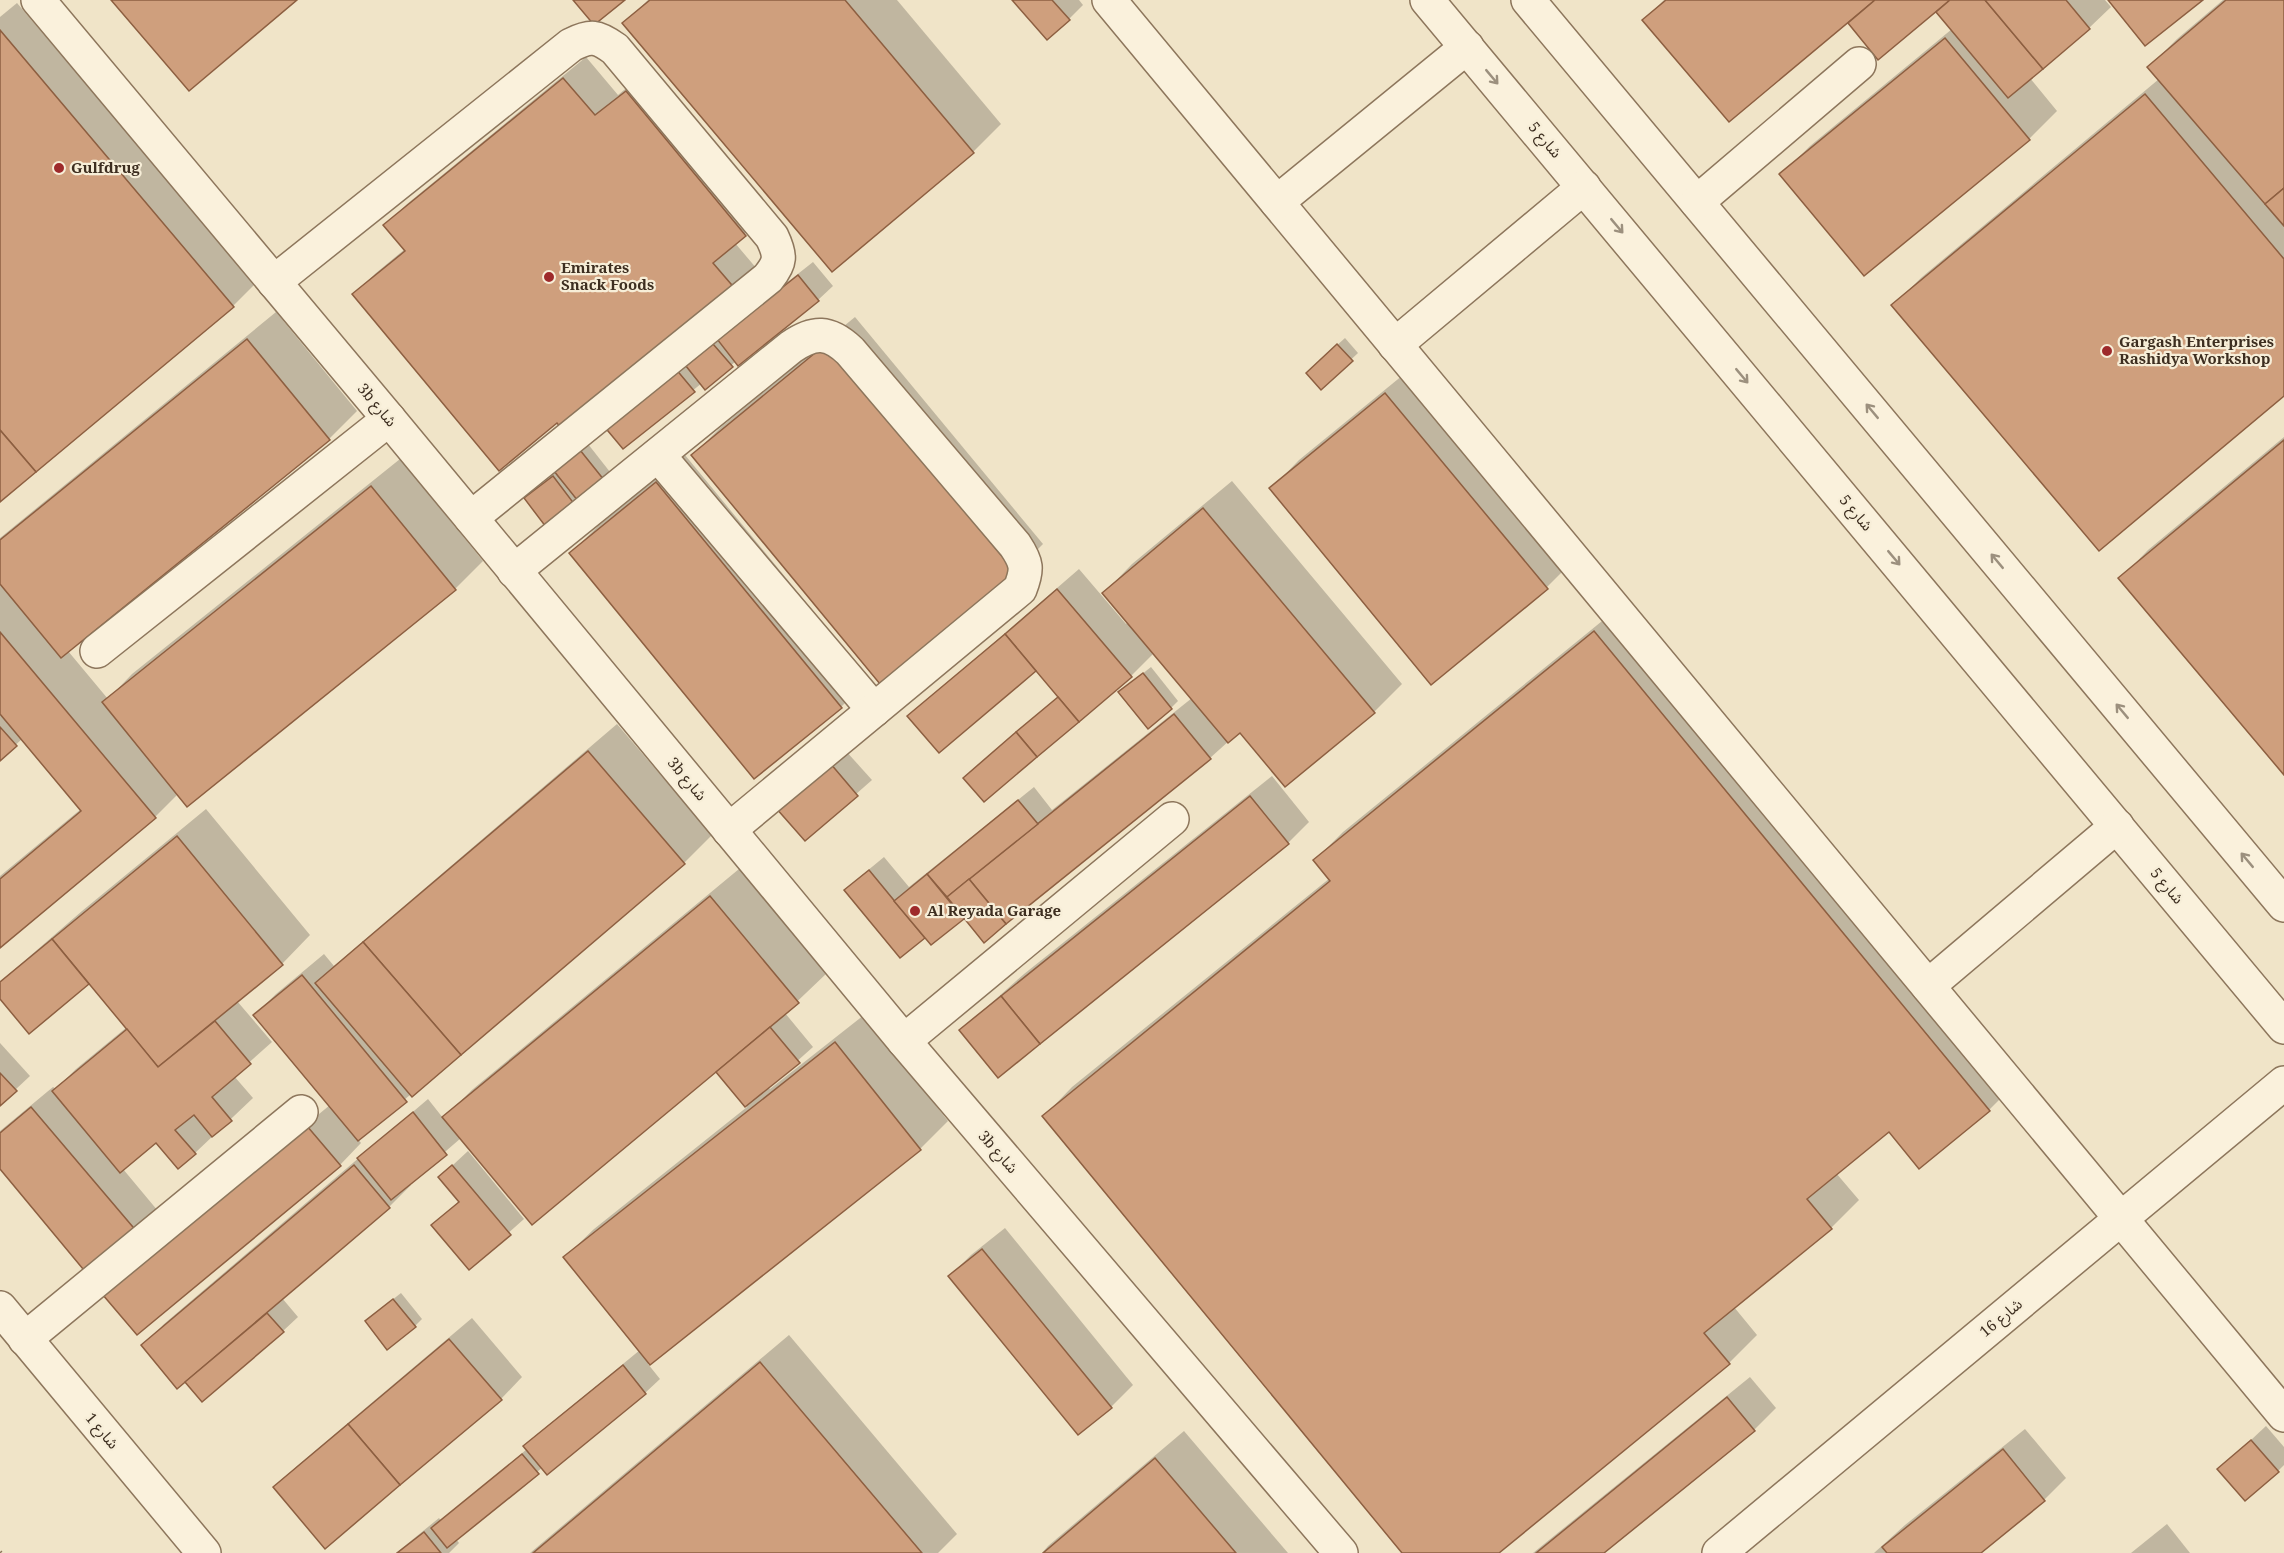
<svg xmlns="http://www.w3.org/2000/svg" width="2284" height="1553" font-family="'Noto Serif','Noto Sans Arabic',serif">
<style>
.shadow{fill:#0003}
.building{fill:#cf9f7d;stroke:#8d5f41;stroke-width:1.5}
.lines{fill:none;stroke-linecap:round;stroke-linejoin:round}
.minor-casing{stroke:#8d765c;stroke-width:36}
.path{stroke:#8d765c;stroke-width:4;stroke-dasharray:4.5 3;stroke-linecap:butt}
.minor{stroke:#faf1dc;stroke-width:33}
.oneway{stroke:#9c907e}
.poi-dot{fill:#9e2a2b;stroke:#f7eed8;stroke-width:2}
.labels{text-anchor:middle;stroke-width:4.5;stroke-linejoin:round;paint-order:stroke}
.street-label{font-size:15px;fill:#3d2e20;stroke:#f7eed8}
.poi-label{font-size:15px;font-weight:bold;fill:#3d2e20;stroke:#f7eed8;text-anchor:start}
</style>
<rect width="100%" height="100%" fill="#f0e4c8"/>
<g class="shadow">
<polygon points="648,0 897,0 1001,124 973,152 832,269 624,23"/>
<polygon points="1014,0 1079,0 1083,5 1069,19"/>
<polygon points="1664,0 2105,0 2111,7 2089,28 2030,78 2057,111 2029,139 1782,174 1810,146 1952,29 1936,10 1854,19 1853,17 1644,20"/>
<polygon points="2223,0 2284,0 2284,394 1893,305 1922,277 2159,79 2149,67 2177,39"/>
<polygon points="17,3 255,284 233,306 0,500 0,17"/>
<polygon points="586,57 618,95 648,70 767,213 735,243 757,269 557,421 354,294 376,273 405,249 385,226 407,204"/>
<polygon points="813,262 833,286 818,300 738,364 736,361 706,388 702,383 623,447 691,354 695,359 733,325"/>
<polygon points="276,312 357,411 329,439 68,651 108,699 132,674 400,459 483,561 455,589 178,794 155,817 0,946 0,876 81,809 22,739 0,759 0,538"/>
<polygon points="855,317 1043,544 1015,572 693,455 721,427"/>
<polygon points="1345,338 1358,353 1321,388 1314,366"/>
<polygon points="1414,366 1575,559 1547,587 1431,683 1271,489 1299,460"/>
<polygon points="2284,437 2284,772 2120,579 2148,550"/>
<polygon points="588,444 610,472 547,525 526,498"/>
<polygon points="685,455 869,679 841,707 571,553 599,525"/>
<polygon points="1232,481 1402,684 1374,712 1240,731 1210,758 964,916 931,943 925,936 900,956 846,890 861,876 884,857 909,887 1034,787 1052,810 1192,698 1154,653 1131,676 965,778 1059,696 1036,669 939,751 909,716 1079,569 1126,624 1128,622 1104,593 1132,564"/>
<polygon points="1623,604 2017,1082 1989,1110 1889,1130 1836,1173 1859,1200 1831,1228 1734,1307 1757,1335 1729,1363 1497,1553 1404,1553 1044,1116 1072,1087 1330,878 1315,860 1343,832"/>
<polygon points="1151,667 1178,701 1171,708 1127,686"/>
<polygon points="617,724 712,835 684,863 358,1139 361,1143 340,1165 126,1273 330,1105 255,1015 276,994 324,954 334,966"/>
<polygon points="845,750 872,780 805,839 778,808"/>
<polygon points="1272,776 1309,822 1288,843 961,1030 1024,974"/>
<polygon points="206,809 310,935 282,964 237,1001 272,1042 234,1076 253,1098 195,1153 157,1141 123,1169 158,1211 137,1232 0,1167 0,1131 53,1087 56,1089 76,1069 127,1027 89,982 29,1031 0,996 0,982 82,911"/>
<polygon points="739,869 827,973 785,1013 813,1047 768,1087 770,1089 864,1015 948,1121 920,1149 648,1364 660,1379 645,1393 547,1473 543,1467 456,1539 459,1543 449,1553 396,1553 439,1518 441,1521 527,1449 525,1446 540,1432 640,1350 565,1257 594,1229 747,1107 716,1070 461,1138 409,1183 411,1185 389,1207 282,1298 298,1317 283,1331 185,1381 143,1346 164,1324 428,1099 443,1118 473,1089"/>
<polygon points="0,1043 30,1076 0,1104"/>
<polygon points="468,1151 524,1219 469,1268 433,1225 460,1200 440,1177"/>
<polygon points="1005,1228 1133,1385 1111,1407 1078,1433 950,1276 971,1255"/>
<polygon points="401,1293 422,1319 415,1326 373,1315"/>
<polygon points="472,1318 522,1377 501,1399 325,1547 276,1488 297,1466"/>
<polygon points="789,1335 957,1534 938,1553 530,1553"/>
<polygon points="1750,1377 1776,1408 1754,1430 1602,1553 1533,1553"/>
<polygon points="2266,1426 2284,1447 2284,1465 2278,1471 2220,1469"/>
<polygon points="2025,1429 2066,1478 2044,1500 1979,1553 1874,1553 1905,1525"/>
<polygon points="1184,1431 1288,1553 1042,1553 1048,1546"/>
<polygon points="2167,1524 2190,1553 2131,1553"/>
</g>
<g class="building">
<polygon points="111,0 297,0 189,91"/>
<polygon points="573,0 625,0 594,25"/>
<polygon points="650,0 845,0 974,153 832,272 622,23"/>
<polygon points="1012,0 1052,0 1070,20 1047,40"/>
<polygon points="1666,0 1875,0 1729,122 1642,20"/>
<polygon points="1875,0 1950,0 1878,60 1848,23"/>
<polygon points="1950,0 1985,0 2043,69 2008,98 1936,12"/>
<polygon points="1985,0 2066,0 2090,29 2043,69"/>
<polygon points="2108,0 2203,0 2145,46"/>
<polygon points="2226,0 2284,0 2284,188 2265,204 2147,67"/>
<polygon points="0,30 234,307 36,472 0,430"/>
<polygon points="1945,38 2030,140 1864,276 1779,174"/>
<polygon points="563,78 595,115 626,91 746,236 713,263 737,291 565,433 557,423 499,471 352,294 405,251 383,225"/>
<polygon points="2145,94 2284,259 2284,396 2099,551 1891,305"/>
<polygon points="2284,188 2284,226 2265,204"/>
<polygon points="798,275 819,301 738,366 717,339"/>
<polygon points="247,339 330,440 61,658 0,584 0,540"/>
<polygon points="713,344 733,367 705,390 686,366"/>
<polygon points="826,344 1016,573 880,684 691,455"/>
<polygon points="1337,344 1353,361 1321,390 1306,373"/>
<polygon points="675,368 695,392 623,449 603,425"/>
<polygon points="1385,393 1548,589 1431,685 1269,488"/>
<polygon points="0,430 36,472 0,502"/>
<polygon points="2284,440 2284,775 2118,578"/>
<polygon points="580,450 604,480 578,501 554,471"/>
<polygon points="553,476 575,505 546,527 524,498"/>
<polygon points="656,482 842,708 754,779 569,553"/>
<polygon points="371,486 456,590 187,807 102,702"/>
<polygon points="1203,508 1375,713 1285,787 1240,733 1228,743 1102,593"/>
<polygon points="1057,589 1132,677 1079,722 1005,634"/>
<polygon points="1594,631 1990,1111 1919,1169 1889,1132 1807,1199 1832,1229 1704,1333 1730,1364 1499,1553 1402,1553 1042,1116 1330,881 1313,860"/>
<polygon points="0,632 156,818 0,948 0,879 81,811 0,714"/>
<polygon points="1005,634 1036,671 939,753 907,716"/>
<polygon points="1143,673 1172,709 1148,729 1118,692"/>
<polygon points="1058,697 1079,722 1037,757 1016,732"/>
<polygon points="1174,714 1211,759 1006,924 969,879"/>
<polygon points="0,727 17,746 0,761"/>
<polygon points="1016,732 1037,757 984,802 963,778"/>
<polygon points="588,751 685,864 461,1055 363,942"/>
<polygon points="830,763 858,796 805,841 776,808"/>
<polygon points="1250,796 1289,844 1040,1044 1001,996"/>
<polygon points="1018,800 1038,824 947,897 927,874"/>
<polygon points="177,836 283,965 158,1067 52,939"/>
<polygon points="869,870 925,938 900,958 844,890"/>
<polygon points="927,874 964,919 931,945 894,901"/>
<polygon points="969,879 1006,924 984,943 947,897"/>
<polygon points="710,896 799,1003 532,1225 442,1117"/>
<polygon points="52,939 89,984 29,1034 0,999 0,982"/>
<polygon points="363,942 461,1055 412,1097 315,983"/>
<polygon points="302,975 407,1102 358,1141 253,1015"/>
<polygon points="1001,996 1040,1044 998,1078 959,1030"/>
<polygon points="215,1021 251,1064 212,1097 232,1121 212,1137 194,1115 175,1130 196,1154 178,1169 156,1143 120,1173 52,1091 127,1029 158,1067"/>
<polygon points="770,1027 800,1063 745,1107 716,1072"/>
<polygon points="835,1042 921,1150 650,1365 563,1257"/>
<polygon points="0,1073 17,1091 0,1106"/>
<polygon points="31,1107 138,1233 88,1275 0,1169 0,1133"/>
<polygon points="413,1112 447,1155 391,1200 357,1158"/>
<polygon points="307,1126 341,1166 137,1335 103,1295"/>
<polygon points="354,1165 390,1208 177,1389 141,1345"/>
<polygon points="452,1165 511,1235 469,1270 431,1225 459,1202 438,1177"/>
<polygon points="982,1249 1112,1408 1078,1435 948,1276"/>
<polygon points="393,1299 416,1327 387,1350 365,1321"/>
<polygon points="267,1313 284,1332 202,1402 185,1382"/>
<polygon points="449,1339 502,1400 400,1485 348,1424"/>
<polygon points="760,1362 922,1553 533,1553"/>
<polygon points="623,1365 646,1394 547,1475 523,1446"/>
<polygon points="1727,1397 1755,1431 1604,1553 1536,1553"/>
<polygon points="348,1424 400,1485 325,1549 273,1487"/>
<polygon points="2251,1440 2279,1472 2245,1501 2217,1469"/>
<polygon points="2003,1449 2045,1501 1981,1553 1887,1553 1882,1547"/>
<polygon points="522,1454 539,1474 447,1548 431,1528"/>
<polygon points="1155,1458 1236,1553 1043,1553"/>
<polygon points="424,1532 441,1553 397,1553"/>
</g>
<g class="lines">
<defs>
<g id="minor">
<polyline points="38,0 389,419 904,1041 1341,1553"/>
<polyline points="1109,0 2284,1415"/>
<polyline points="1427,0 2284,1027"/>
<polyline points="1528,0 2284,905"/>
<polyline points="1277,202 1467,47"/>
<polyline points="1697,202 1859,64"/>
<path d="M274,282L571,45C591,35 597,36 615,49L772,237C781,256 781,262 768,278L471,518"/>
<polyline points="1395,345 1584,187"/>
<polyline points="658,455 874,710"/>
<path d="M514,571L791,347C814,331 829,331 850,351L1015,545C1027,563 1028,569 1020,589L729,830"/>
<polyline points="97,651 389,419"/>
<polyline points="1928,986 2117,826"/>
<polyline points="904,1041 1172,819"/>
<polyline points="0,1308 204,1553"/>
<polyline points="25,1339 301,1112"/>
<polyline points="1719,1553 2284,1083"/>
</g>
</defs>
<use href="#minor" class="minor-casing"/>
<polyline class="path" points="0,1552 1,1553"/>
<use href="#minor" class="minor"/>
</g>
<defs><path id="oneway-shaft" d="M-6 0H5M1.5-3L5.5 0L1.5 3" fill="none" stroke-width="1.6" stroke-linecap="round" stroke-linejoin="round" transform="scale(1.5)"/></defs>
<g class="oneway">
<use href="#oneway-shaft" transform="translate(1492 77) rotate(50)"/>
<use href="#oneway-shaft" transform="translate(1617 226) rotate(50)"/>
<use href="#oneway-shaft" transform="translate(1742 376) rotate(50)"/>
<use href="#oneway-shaft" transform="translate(1872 411) rotate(-130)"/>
<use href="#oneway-shaft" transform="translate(1894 558) rotate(50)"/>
<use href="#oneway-shaft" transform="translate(1997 561) rotate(-130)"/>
<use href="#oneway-shaft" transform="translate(2122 711) rotate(-130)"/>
<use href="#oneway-shaft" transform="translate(2247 860) rotate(-130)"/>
</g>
<g class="poi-dot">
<circle cx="59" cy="168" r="6"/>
<circle cx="549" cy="277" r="6"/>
<circle cx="2107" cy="351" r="6"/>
<circle cx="915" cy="911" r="6"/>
</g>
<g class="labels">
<g class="street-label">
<text transform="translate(1545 140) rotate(50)" y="5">شارع 5</text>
<text transform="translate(377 405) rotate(50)" y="5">3b شارع</text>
<text transform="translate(1856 513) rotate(50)" y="5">شارع 5</text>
<text transform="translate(687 779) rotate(50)" y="5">3b شارع</text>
<text transform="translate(2167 886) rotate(50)" y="5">شارع 5</text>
<text transform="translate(998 1152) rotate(49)" y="5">3b شارع</text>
<text transform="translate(2001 1318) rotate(-40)" y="5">شارع 16</text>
<text transform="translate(102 1431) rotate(50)" y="5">شارع 1</text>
</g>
<g class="poi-label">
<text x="71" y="173">Gulfdrug</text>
<text x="561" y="273">Emirates<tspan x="561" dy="17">Snack Foods</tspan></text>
<text x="2119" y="347">Gargash Enterprises<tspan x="2119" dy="17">Rashidya Workshop</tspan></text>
<text x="927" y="916">Al Reyada Garage</text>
</g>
</g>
</svg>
